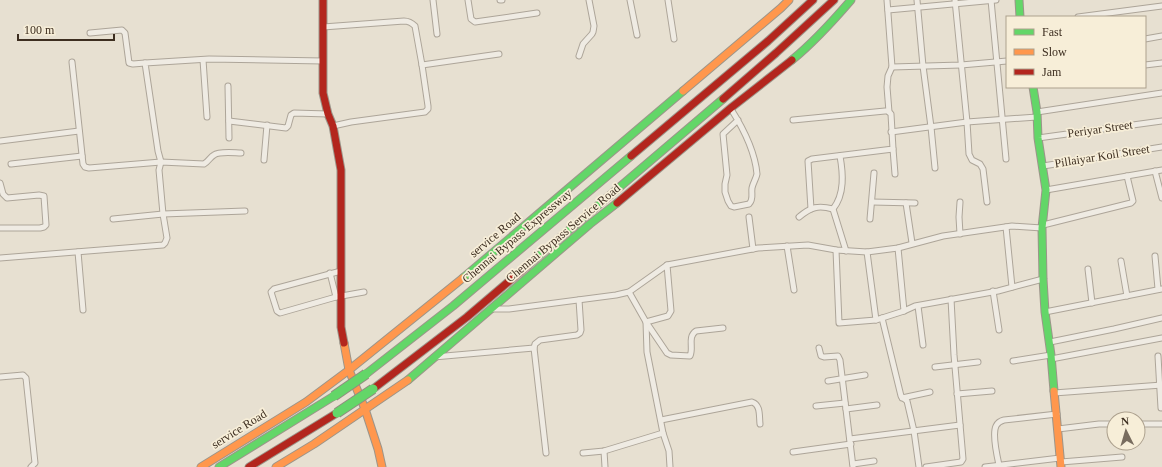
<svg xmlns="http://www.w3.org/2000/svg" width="1162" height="467" font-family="'Times New Roman',serif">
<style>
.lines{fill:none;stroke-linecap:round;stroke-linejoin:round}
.street-casing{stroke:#ada599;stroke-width:7}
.fast-casing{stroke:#9c958a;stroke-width:9}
.slow-casing{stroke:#9c958a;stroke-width:9}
.jam-casing{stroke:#9c958a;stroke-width:9}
.street{stroke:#efebe3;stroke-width:5}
.fast{stroke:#63d668;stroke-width:7}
.slow{stroke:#ff974d;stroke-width:7}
.jam{stroke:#b3261e;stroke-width:7}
.fast-bridge-casing{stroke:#928b80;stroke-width:11;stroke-linecap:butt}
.fast-bridge{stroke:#63d668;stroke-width:9}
.labels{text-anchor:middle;stroke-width:3.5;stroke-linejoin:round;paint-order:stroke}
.street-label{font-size:12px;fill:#3d2e20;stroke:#f7eed8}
</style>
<rect width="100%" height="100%" fill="#e7e0d1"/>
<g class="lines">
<defs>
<g id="street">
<polyline points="433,0 437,34"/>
<polyline points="468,0 471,19 475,22 537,13"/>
<polyline points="500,0 502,0"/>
<polyline points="630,0 637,35"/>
<polyline points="668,0 674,39"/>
<polyline points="887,0 892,67 888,76 887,87 889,112"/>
<polyline points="917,0 923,66 931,127 935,168"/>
<polyline points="955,0 967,122 969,154 972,160 980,164 983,169 987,202"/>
<polyline points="991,0 1006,159"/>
<polyline points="888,10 996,0"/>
<polyline points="1078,17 1162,6"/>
<path d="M323,27L404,21C409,21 412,23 415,26L422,65L428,106V109L425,112L351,122L333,126"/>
<polyline points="90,33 122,30 125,33 129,63 133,64 145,63"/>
<polyline points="1145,39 1162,36"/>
<polyline points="579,56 583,44 592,34 593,32 594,26 589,0"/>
<polyline points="203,60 207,117"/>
<path d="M72,62L83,164L85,167L89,168L161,162L204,164C209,161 210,157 214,155C219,151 235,153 241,153"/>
<polyline points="422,65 499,54"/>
<polyline points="1145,65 1162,63"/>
<polyline points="892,67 961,65 1007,61"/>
<polyline points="228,86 229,138"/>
<path d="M731,109C743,128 755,151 757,174C756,179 753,183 752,188C751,194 754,199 749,204L734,207L731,206L728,201L725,192V184L727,175L723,134L738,120"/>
<polyline points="1037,112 1162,93"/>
<polyline points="793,120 885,111 888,111 891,114 893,149 812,159 808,161 811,209"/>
<polyline points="229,121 286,128 288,126 291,115 294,113 328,114"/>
<polyline points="891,132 967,122 1037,117"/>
<polyline points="1038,138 1162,121"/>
<polyline points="0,141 79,131"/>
<polyline points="893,149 895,174"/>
<path d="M840,156C843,173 845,194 833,209L846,251"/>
<polyline points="264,160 267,125"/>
<polyline points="11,164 82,156"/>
<polyline points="1043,166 1162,147"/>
<polyline points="1155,171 1162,198"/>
<polyline points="0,183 3,194 7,198 39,195 44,196 46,225 44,227 40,228 0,228"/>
<polyline points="1046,190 1162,170"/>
<polyline points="872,202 915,203"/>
<polyline points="960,202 959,217 960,234"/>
<polyline points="906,203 912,243"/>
<polyline points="749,217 753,249"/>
<path d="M799,217C811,207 818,205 833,209"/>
<polyline points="113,219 163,214 245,211"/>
<polyline points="870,219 874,173"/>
<polyline points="1043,225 1131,203 1133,201 1127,176"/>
<polyline points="1006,227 1012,287"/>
<polyline points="787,246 794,290"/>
<polyline points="898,248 904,311"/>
<polyline points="836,250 839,323 876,320 904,311 915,306 998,291 1043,279"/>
<polyline points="78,252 83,310"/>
<polyline points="867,252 876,320"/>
<polyline points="1155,256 1158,289"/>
<polyline points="0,258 163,245 165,243 167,238 163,214 159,170 161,162 158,151 145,63 209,59 323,61"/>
<polyline points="1121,261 1127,296"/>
<polyline points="1088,269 1092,303"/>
<polyline points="341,271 274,289 271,292 277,311 280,313 336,297 364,292"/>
<polyline points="330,273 336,297"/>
<polyline points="993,291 999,330"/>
<path d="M629,292L646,322L667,353L671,355L690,356C694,348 687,337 696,331L723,328"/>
<polyline points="918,306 923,345"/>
<polyline points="490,309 509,309 616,295 629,292 667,265 758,248 808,245 836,250 867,252 898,248 943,236 1012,226 1042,228"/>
<polyline points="1045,312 1162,289"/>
<polyline points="882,318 901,396 907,401 914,431 919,467"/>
<polyline points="1050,342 1114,329 1162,318"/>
<polyline points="819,348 821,356 824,357 838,356 840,360 853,467"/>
<polyline points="1158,356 1161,408"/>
<polyline points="434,357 534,348"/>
<polyline points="1051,359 1162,338"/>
<polyline points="1013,361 1051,355"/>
<polyline points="935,367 978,362"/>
<polyline points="0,377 23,375 26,378 35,463 31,467"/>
<polyline points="828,381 865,375"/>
<polyline points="1054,393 1162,385"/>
<polyline points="957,394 992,391"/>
<polyline points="902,398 930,392"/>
<polyline points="816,406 845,403"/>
<polyline points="846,409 877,405"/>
<path d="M661,420L752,402C761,405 759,416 760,424"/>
<polyline points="1138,424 1162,424"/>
<polyline points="1058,429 1099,424 1114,424"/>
<polyline points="663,433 669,451 670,467"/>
<polyline points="850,439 960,425"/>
<polyline points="604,451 605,467"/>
<polyline points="793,452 851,444"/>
<polyline points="546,453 534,348 535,344 540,340 577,335 580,333 581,330 579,300"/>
<polyline points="583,453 604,451 663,433 647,352 646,322 668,316 671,311 667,265"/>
<polyline points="1061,462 1122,457"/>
<polyline points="853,464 874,461"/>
<path d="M999,465C997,456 992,434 996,426C998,422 1000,421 1004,420L1057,414"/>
<polyline points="926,467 961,462 963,459 954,355 951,299"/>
<polyline points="985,467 1060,458"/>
</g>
<g id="fast">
<polyline points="1019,0 1020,17"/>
<path d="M792,60C814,42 833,21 851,0"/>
<polyline points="1033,87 1037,112 1038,138 1046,190 1042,228 1043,279 1045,312 1051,355 1054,391"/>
<polyline points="528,265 723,99"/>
<polyline points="463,278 683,91"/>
<polyline points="366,374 453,306 631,156"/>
<polyline points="408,380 590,224 617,203"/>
<polyline points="219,467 334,396"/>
</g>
<g id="slow">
<polyline points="683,91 781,8 789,0"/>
<polyline points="344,343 349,370 365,409 378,449 382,467"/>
<polyline points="1054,391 1061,467"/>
<polyline points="201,467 306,402 349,370 463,278"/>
<polyline points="276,467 314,444 408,380"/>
</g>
<g id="jam">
<polyline points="323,0 323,93 328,114 333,126 341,170 341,327 344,343"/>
<polyline points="723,99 776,53 834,0"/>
<polyline points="631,156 768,41 813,0"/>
<polyline points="617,203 732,107 792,60"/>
<polyline points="373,389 467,317 528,265"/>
<polyline points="249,467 337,413"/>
</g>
</defs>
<use href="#street" class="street-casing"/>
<use href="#fast" class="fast-casing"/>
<use href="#slow" class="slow-casing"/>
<use href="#jam" class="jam-casing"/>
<use href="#street" class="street"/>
<use href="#fast" class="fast"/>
<use href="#slow" class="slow"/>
<use href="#jam" class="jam"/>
<defs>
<g id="fast-bridge">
<polyline points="334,396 366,374"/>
<polyline points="337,413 373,389"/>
</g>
</defs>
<use href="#fast-bridge" class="fast-bridge-casing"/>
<use href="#fast-bridge" class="fast-bridge"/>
</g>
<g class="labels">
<g class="street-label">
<text transform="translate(1100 129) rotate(-8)" y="4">Periyar Street</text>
<text transform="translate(1102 156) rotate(-9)" y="4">Pillaiyar Koil Street</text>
<text transform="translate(563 233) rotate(-40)" y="4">Chennai Bypass Service Road</text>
<text transform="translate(495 235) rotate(-40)" y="4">service Road</text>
<text transform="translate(517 236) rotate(-40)" y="4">Chennai Bypass Expressway</text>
<text transform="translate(239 429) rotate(-32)" y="4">service Road</text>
</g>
</g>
<rect x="1006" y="16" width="140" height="72" fill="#f7eed8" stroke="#ada18e"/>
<rect x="1014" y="29" width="20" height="6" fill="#63d668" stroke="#ada18e"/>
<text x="1042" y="36" font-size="12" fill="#3d2e20">Fast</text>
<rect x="1014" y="49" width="20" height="6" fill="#ff974d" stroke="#ada18e"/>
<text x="1042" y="56" font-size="12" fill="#3d2e20">Slow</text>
<rect x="1014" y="69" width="20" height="6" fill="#b3261e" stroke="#ada18e"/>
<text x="1042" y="76" font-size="12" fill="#3d2e20">Jam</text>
<g transform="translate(1126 431) rotate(355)"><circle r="19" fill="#f7eed8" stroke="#ada18e"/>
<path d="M0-3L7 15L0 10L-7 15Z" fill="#786c5e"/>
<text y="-6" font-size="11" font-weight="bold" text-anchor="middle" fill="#3d2e20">N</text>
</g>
<path d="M18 34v6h96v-6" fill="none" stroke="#3d2e20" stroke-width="2"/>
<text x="24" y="34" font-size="12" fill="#3d2e20" stroke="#f7eed8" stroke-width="3" paint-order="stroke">100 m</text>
</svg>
